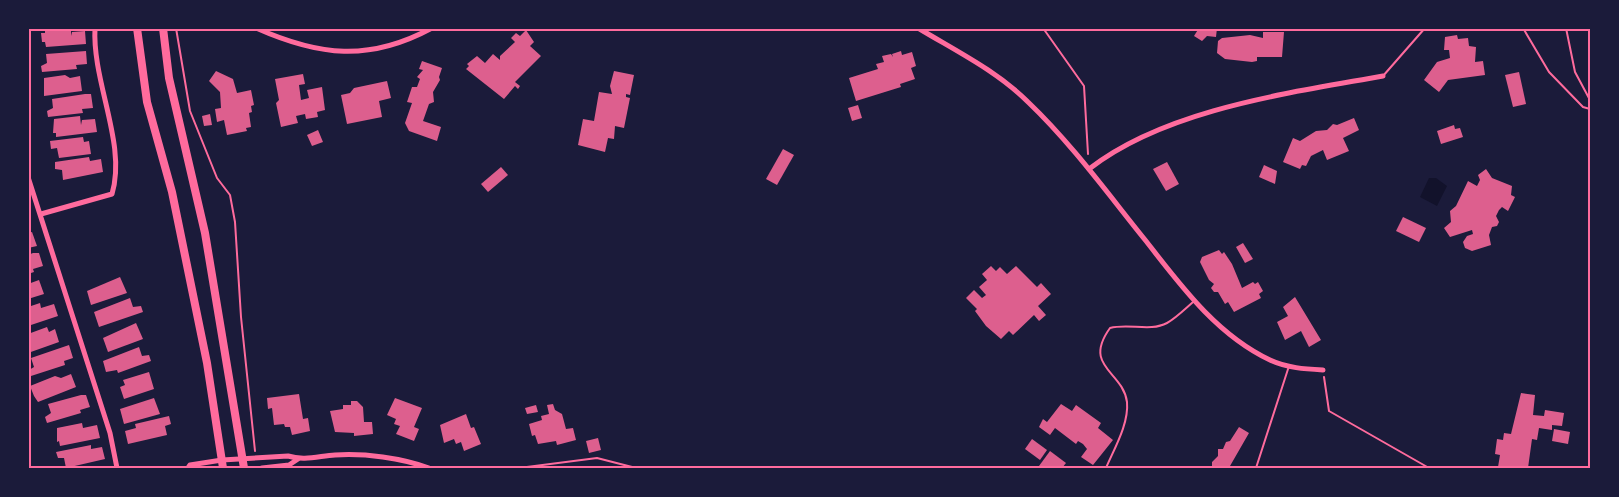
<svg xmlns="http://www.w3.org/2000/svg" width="1619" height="497" font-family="'Archivo Narrow',sans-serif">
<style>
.water{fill:#12122b}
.building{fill:#dd5f8e}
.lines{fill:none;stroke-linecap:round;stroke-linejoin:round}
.path{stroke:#ff6b9d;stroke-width:2}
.service{stroke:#ff6b9d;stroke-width:2}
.minor{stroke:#ff6b9d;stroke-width:5}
.secondary{stroke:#ff6b9d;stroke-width:8}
.neatline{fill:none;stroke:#ff6b9d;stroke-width:2}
</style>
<rect width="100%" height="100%" fill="#1b1b3a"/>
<polygon class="water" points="1429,178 1436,178 1447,186 1437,206 1420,197"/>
<g class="building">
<polygon points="45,28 71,28 71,36 72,32 85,31 86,44 46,47 45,42 42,42 41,33 45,33"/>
<polygon points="1199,28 1217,28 1216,37 1207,36 1202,41 1194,36"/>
<polygon points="526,30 534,42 530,46 541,56 515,82 520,86 518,89 515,86 504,99 466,69 469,66 467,64 477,56 485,63 493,54 500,60 500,56 515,42 511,38 516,33 520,36"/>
<polygon points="1263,32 1284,32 1282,57 1257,57 1257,61 1252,62 1225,59 1217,53 1218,41 1222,38 1250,35 1263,38"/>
<polygon points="1457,35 1458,39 1468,38 1469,46 1476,47 1475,62 1483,61 1485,75 1448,80 1439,92 1424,80 1437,62 1450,58 1449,50 1444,50 1445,37"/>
<polygon points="86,51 87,64 76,65 77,69 42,72 41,66 47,63 46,54"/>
<polygon points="901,51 902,55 912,52 916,66 911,68 915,79 900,84 901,87 856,101 849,78 878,69 876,64 884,62 882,56 891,54 893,57 892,54"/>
<polygon points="422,61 442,68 439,77 440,80 433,92 434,102 429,104 423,121 441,127 437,141 409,131 405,123 412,103 407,102 412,87 417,87 420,79 417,77 423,70 419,69"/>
<polygon points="216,71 233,79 237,93 251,90 254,105 251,106 252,112 249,113 251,127 246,128 247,131 227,135 224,120 217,122 215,109 221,108 220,92 209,81"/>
<polygon points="614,71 634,75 630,95 626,94 626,97 630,98 624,128 615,126 614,139 608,138 605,152 578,145 583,119 594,121 599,92 612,94 610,86"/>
<polygon points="1519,72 1526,104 1513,107 1505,75"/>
<polygon points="303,74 305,84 299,85 301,100 309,98 307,90 322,87 325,110 317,112 318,117 306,119 305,114 296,116 298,123 281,127 276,103 279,100 275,79"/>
<polygon points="65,75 70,78 80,76 82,91 44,96 44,78"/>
<polygon points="387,81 391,98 379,101 382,117 347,124 341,95 350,93 354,88"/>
<polygon points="85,94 91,94 93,108 82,109 83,113 48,117 47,111 53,108 52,99"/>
<polygon points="858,105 862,118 852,121 848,108"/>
<polygon points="210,114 212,125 204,126 202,116"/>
<polygon points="80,116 81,125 82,120 95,119 97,132 56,137 56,133 53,133 54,119"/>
<polygon points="1354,118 1359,130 1343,138 1349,151 1327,160 1323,150 1311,156 1306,166 1302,165 1300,169 1283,162 1293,138 1300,141 1316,131 1327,130 1333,124 1337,125"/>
<polygon points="1454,125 1455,129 1460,128 1463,137 1441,144 1437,131"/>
<polygon points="318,130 323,142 312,146 307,135"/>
<polygon points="83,137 84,142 89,141 91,154 59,158 57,148 51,149 50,141"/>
<polygon points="783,149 794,155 777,185 766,179"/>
<polygon points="89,157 90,161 101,159 103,172 63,180 62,170 55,169 55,162"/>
<polygon points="1167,162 1179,184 1166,191 1153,169"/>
<polygon points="1264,165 1277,171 1275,184 1259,177"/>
<polygon points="501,167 508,175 488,192 481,184"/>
<polygon points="1486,169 1492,178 1512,186 1511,195 1515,197 1508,211 1502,207 1499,210 1496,216 1499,222 1497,226 1492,227 1489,235 1491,245 1472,251 1465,248 1463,242 1467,236 1473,234 1472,230 1450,237 1444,228 1451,222 1450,211 1456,206 1468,181 1477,186 1480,180 1478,175"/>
<polygon points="1403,217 1426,228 1419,242 1396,231"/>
<polygon points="32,232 37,246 28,248 28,233"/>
<polygon points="1243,243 1253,259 1245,263 1236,247"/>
<polygon points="1219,250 1222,254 1224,252 1232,264 1242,288 1253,282 1255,284 1258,282 1263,291 1259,294 1261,298 1234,312 1228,302 1225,304 1218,292 1214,292 1211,288 1214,284 1209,280 1200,262 1202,257"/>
<polygon points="33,253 39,253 43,266 33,269 34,272 28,274 28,255"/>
<polygon points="991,266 996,271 1000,267 1007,274 1016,266 1037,287 1041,283 1051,294 1038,306 1046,315 1039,321 1034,315 1013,335 1009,331 1001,339 986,326 975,311 977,309 966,298 974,290 982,298 986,295 979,287 987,280 982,274"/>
<polygon points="120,277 127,293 91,305 87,291"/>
<polygon points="39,280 44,294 28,299 28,284"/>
<polygon points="1295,297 1321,340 1309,347 1301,331 1285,340 1277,322 1288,316 1283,307"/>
<polygon points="130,298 133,307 141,306 143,312 99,327 94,312"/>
<polygon points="40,303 41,308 54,304 58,316 28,326 28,307"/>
<polygon points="136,323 143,339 108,352 103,338"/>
<polygon points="47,327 49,332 55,329 59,342 28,353 28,334"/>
<polygon points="69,345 73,358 64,361 65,365 31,376 29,370 34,367 31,358"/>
<polygon points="139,347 142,356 149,355 151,361 118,373 117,370 106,372 103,361"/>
<polygon points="149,372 154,389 124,399 120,387 125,385 123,380"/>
<polygon points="71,374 76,387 38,402 34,396 30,386 55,376 61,378"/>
<polygon points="1521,393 1535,395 1533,415 1544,416 1545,410 1564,413 1562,426 1552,425 1552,430 1539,428 1537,440 1532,439 1528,468 1498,467 1500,455 1495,454 1497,439 1503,440 1504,433 1511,434"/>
<polygon points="299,394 303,419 308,418 310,431 292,435 290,427 285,427 284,424 274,425 272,408 268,409 267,398"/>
<polygon points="81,395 86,395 90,407 80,410 81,413 47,423 45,417 51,413 48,404"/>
<polygon points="154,398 160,414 124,424 120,409"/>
<polygon points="395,398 422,408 414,427 419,429 414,441 396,434 400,426 394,424 396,419 387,415"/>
<polygon points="351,401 357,401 363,407 364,422 372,422 373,434 354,436 354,433 335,432 330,411 343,409 343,405 351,405"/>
<polygon points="553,404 555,410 562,414 566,429 573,428 576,440 557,445 556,441 538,444 535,435 532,436 529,424 542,420 541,416 549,414 547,405"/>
<polygon points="1061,404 1072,411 1076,405 1101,423 1098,428 1113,440 1093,465 1081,457 1087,449 1083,444 1078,441 1076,444 1055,428 1050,435 1039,427 1043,419 1047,422"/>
<polygon points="536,405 538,412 527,414 525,408"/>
<polygon points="466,414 471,428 474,427 481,444 464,451 461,442 456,444 454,439 444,443 440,425"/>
<polygon points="169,416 171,424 165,426 167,435 128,444 125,431 136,428 135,424"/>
<polygon points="82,423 83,428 97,425 100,438 60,446 59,441 57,442 57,428"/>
<polygon points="1239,427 1249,433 1230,466 1235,468 1212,468 1212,462 1218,456 1218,449 1223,449 1226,442 1230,441"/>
<polygon points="1554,429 1570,432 1568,444 1552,441"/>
<polygon points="598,438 601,450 589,453 586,441"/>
<polygon points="1032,439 1047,450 1040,460 1025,449"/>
<polygon points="91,445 91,449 102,447 105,459 66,468 64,458 58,458 56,452"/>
<polygon points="1050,451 1066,463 1062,468 1043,468 1039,466"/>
</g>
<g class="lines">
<g class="path">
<polyline points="176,28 190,111 217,178 230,195 235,222 241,317 255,451"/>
<polyline points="1043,28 1084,86 1088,154"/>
<polyline points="1324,377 1329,411 1429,468"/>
</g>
<g class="service">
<polyline points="1523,28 1549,72 1583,107 1590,109"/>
<polyline points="1566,28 1575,72 1590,100"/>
<polyline points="1383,76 1425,28"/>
<polyline points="519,468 597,458 636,468"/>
<path d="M1106,468C1114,449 1129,424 1127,402C1123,371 1082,367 1110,328C1129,323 1150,332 1167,323C1176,318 1185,309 1193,302"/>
<polyline points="1256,468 1289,366"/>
</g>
<g class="minor">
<path d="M256,28C319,56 369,62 432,28"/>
<path d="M918,28C956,51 997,71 1028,102C1072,144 1108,194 1146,241C1181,286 1217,335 1270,360C1287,368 1305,369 1323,370"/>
<path d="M1089,169C1166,109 1289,93 1383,76"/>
<polyline points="28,177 110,433 117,468"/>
<path d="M41,214L112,194C127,144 92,82 95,28"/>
<path d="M188,468L190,465L222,460L288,456C304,461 319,456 335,455C365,453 401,458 429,468"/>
<polyline points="262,468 289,465 298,459"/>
</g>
<g class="secondary">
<polyline points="137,28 147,102 172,192 207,363 223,468"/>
<polyline points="163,28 169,78 205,233 244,468"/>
</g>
</g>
<rect width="1619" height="497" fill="none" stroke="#1b1b3a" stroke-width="60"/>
<rect x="30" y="30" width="1559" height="437" class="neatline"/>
</svg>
